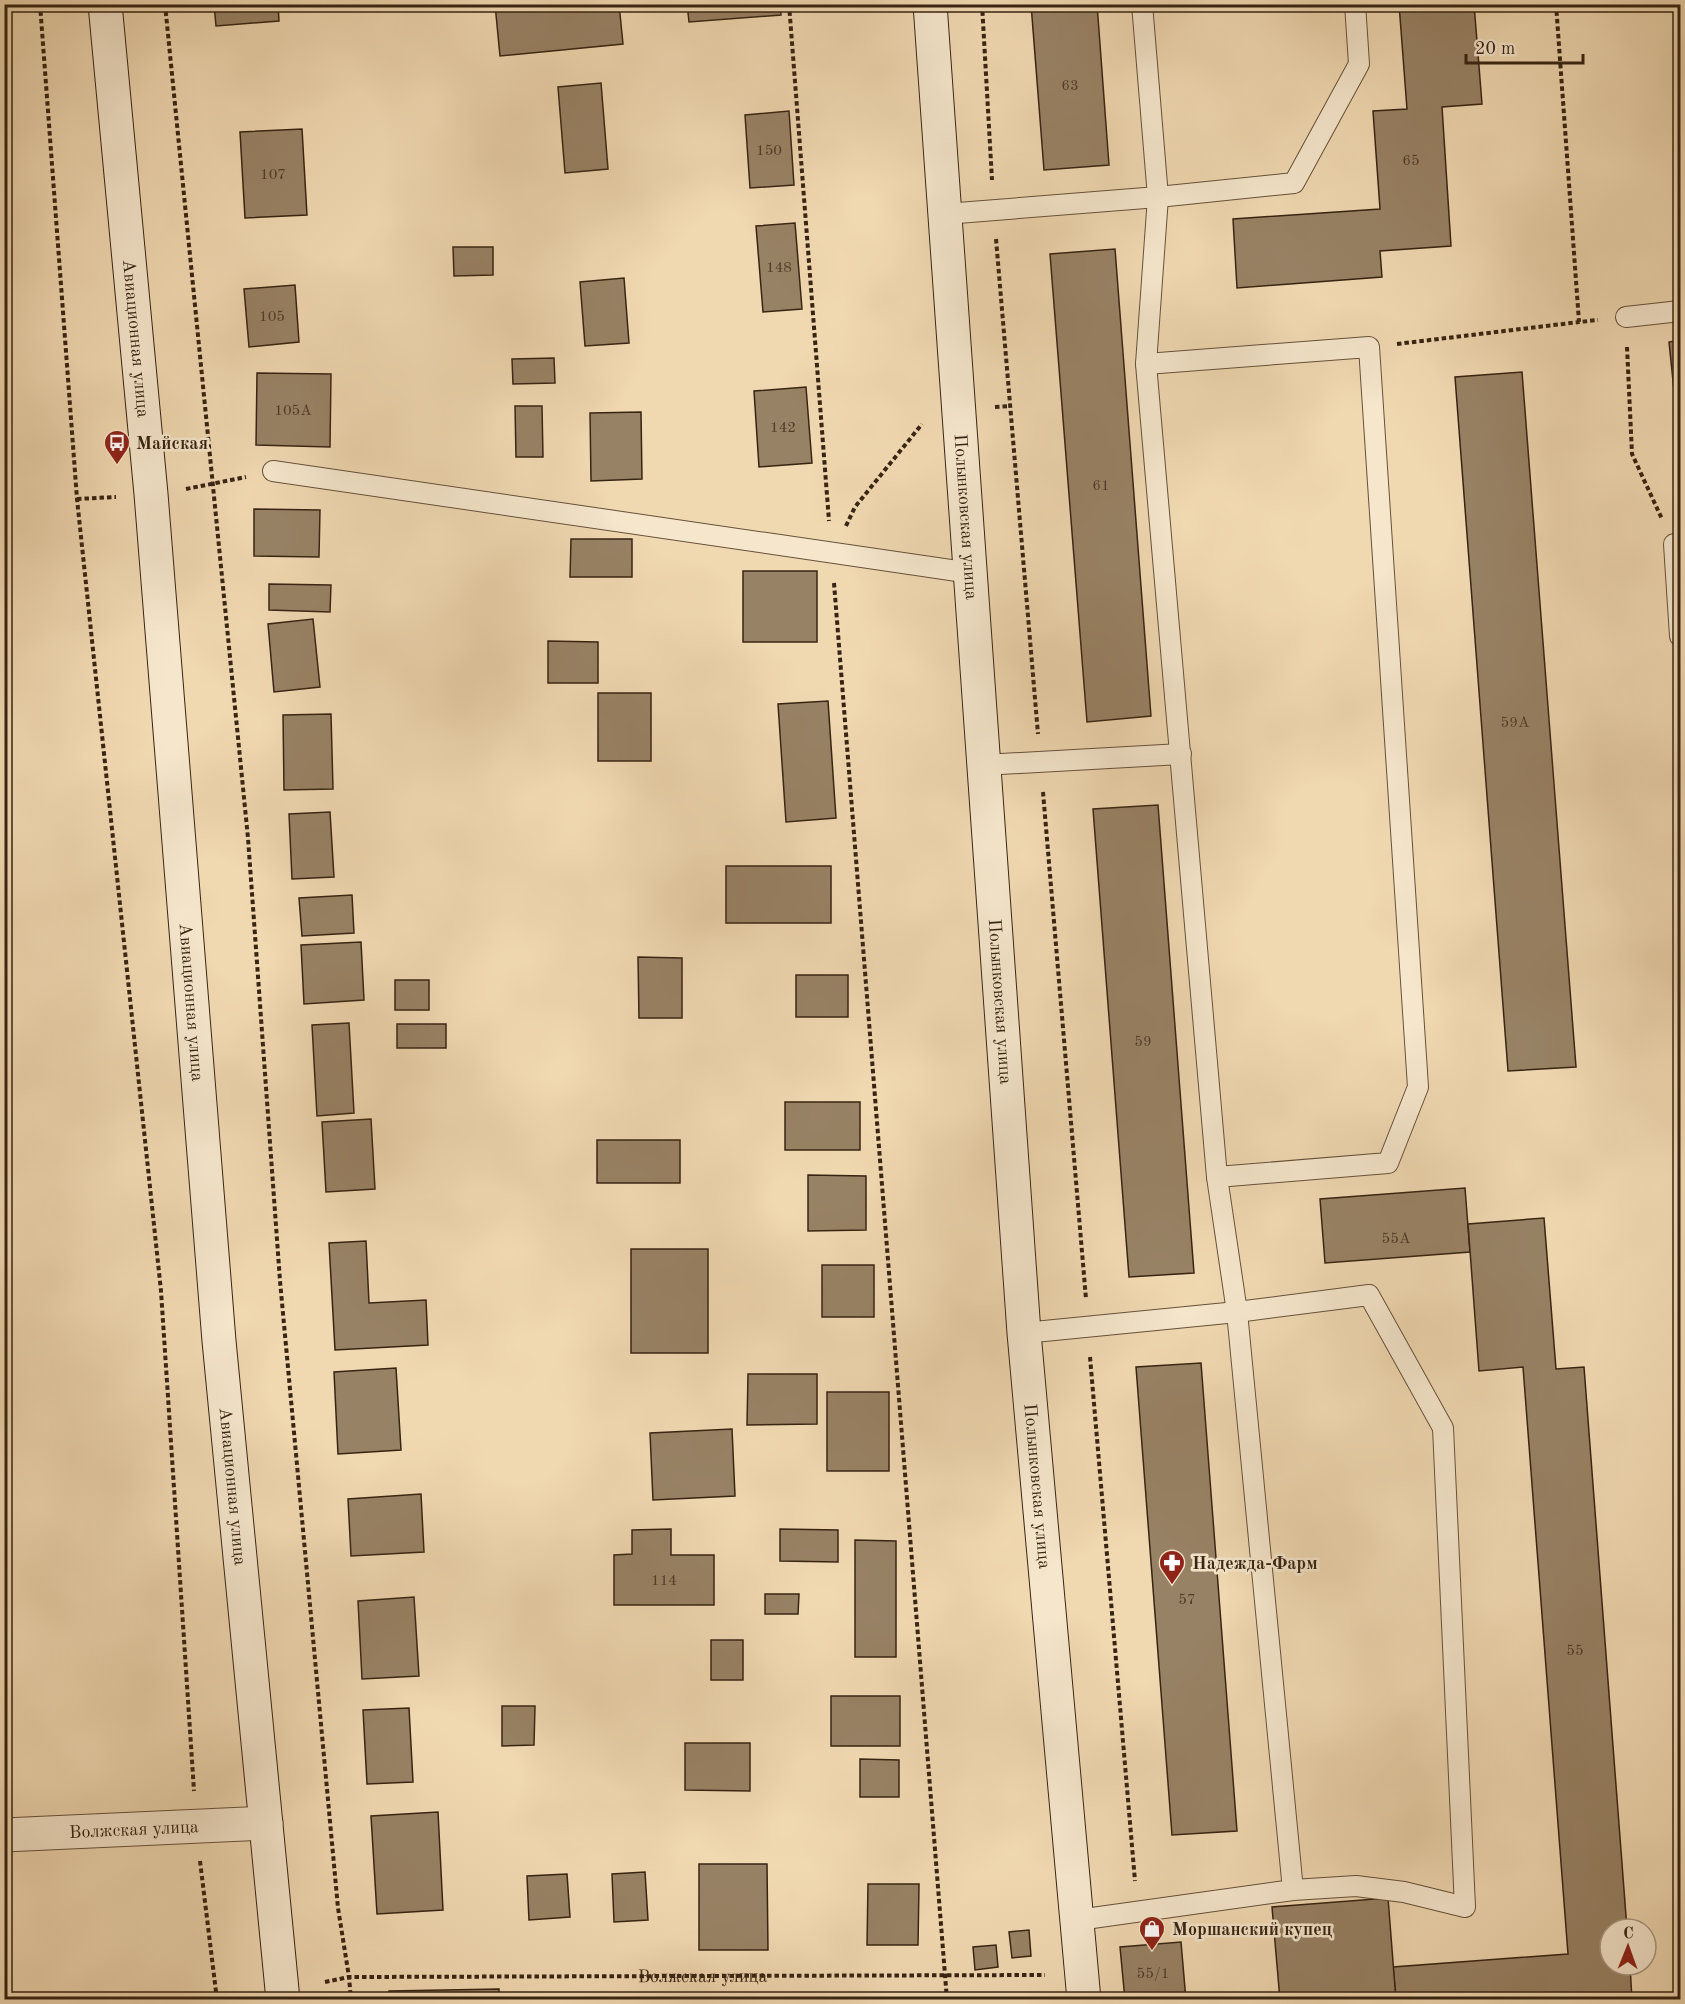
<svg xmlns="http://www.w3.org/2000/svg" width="1685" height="2004" font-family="'Old Standard TT',serif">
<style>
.building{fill:#988265;stroke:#382413;stroke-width:1.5}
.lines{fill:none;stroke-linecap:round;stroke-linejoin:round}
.lane-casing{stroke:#66513a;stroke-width:22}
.street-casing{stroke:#66513a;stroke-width:35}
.secondary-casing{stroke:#382413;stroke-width:35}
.path{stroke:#382413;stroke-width:4;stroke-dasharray:4.5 3;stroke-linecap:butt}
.lane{stroke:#f5e6cc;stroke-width:20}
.street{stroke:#f5e6cc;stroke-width:33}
.secondary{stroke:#f5e6cc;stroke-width:33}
.labels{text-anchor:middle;stroke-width:5;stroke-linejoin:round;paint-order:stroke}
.number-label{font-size:15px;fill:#503c28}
.street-label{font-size:18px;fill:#382413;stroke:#f5e6cc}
.poi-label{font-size:18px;font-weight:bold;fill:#382413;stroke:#f5e6cc;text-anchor:start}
</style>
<rect width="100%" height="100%" fill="#f0d8b1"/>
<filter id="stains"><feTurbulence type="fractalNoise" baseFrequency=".00333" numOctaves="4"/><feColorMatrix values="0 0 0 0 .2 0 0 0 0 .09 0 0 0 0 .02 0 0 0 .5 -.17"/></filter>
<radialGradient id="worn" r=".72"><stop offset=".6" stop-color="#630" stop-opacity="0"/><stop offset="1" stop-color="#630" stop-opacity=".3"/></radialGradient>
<g class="building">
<polygon points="214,4 278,4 279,21 216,26"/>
<polygon points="495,4 619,4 623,44 500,56"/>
<polygon points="687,4 780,4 781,15 689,22"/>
<polygon points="1031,4 1097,4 1109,165 1044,170"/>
<polygon points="1399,4 1474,4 1482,104 1442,107 1451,246 1380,251 1382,277 1237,288 1233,219 1380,209 1373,111 1407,109"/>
<polygon points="601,83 608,169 565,173 558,87"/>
<polygon points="789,111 794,185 750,188 745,115"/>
<polygon points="302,129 307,215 245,218 240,132"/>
<polygon points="795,223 802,309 763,312 756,226"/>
<polygon points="453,247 493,247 493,275 454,276"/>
<polygon points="1115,249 1151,716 1087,722 1050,254"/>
<polygon points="624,278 629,343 585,346 580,282"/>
<polygon points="295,285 299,342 249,347 244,289"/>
<polygon points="1680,340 1680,399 1675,400 1669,342"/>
<polygon points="554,358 555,383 513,384 512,359"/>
<polygon points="1522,372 1576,1067 1508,1071 1455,377"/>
<polygon points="257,373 331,374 330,447 256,445"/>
<polygon points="806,387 812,463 759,467 754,391"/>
<polygon points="515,406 542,406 543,457 516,457"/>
<polygon points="641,412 642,479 591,481 590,413"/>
<polygon points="254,509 320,510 319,557 254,556"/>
<polygon points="571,539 632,539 632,577 570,577"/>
<rect x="743" y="571" width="74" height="71"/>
<polygon points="269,584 331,585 330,612 269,610"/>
<polygon points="313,619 320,687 274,692 268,624"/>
<polygon points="548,641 598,642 598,683 548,683"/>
<rect x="598" y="693" width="53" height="68"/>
<polygon points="828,701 836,818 786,822 778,704"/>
<polygon points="331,714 333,789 284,790 283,715"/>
<polygon points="1158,805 1194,1273 1129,1277 1093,809"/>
<polygon points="330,812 334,877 292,879 289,814"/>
<rect x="726" y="866" width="105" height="57"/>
<polygon points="352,895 354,933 302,936 299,898"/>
<polygon points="361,942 364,1000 304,1004 301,945"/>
<polygon points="638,957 682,958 682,1018 639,1018"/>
<rect x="796" y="975" width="52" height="42"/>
<rect x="395" y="980" width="34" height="30"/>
<polygon points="349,1023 354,1113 317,1116 312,1025"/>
<rect x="397" y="1024" width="49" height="24"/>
<rect x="785" y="1102" width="75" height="48"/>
<polygon points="371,1119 375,1189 326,1192 322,1122"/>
<rect x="597" y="1140" width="83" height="43"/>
<polygon points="808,1175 866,1176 866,1230 808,1231"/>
<polygon points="1465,1188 1470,1252 1325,1263 1320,1199"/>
<polygon points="1544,1218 1556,1369 1584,1367 1627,1929 1610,1929 1610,1965 1630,1965 1632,2000 1396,2000 1393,1967 1568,1954 1523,1367 1479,1371 1468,1224"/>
<polygon points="366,1241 369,1303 426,1300 428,1345 335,1350 329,1243"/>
<rect x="631" y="1249" width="77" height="104"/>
<rect x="822" y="1265" width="52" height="52"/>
<polygon points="1201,1363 1237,1831 1172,1835 1136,1367"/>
<polygon points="396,1368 401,1450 338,1454 334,1372"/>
<polygon points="748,1374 817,1374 817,1424 747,1425"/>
<rect x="827" y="1392" width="62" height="79"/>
<polygon points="732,1429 735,1496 653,1500 650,1433"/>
<polygon points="421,1494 424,1552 351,1556 348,1499"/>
<polygon points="671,1529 671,1555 714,1555 714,1605 614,1605 614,1555 632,1554 632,1530"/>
<polygon points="780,1529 838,1530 838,1562 780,1561"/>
<polygon points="855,1540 896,1541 896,1657 855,1657"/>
<polygon points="765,1594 799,1594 798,1614 765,1614"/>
<polygon points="414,1597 419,1676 362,1679 358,1601"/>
<rect x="711" y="1640" width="32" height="40"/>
<rect x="831" y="1696" width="69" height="50"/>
<polygon points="502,1706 535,1706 534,1745 502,1746"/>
<polygon points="409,1708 413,1782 367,1784 363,1710"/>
<polygon points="685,1743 750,1743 750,1791 685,1790"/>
<polygon points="860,1759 899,1760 899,1797 860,1797"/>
<polygon points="438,1812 443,1910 377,1914 371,1816"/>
<polygon points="699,1864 767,1864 768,1950 699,1950"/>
<polygon points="645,1872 648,1920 614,1922 612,1874"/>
<polygon points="567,1874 570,1917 529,1920 527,1876"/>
<polygon points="868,1884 919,1884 918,1945 867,1945"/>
<polygon points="1388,1898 1396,2000 1280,2000 1272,1907"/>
<polygon points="1029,1930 1031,1956 1012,1958 1009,1932"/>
<polygon points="1181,1942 1186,2000 1125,2000 1120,1947"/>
<polygon points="996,1945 998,1967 975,1970 973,1947"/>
<polygon points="499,1989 499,2000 389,2000 389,1991"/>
</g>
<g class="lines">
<defs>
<g id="lane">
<polyline points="945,214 1158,197 1294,183 1359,64 1355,4"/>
<polyline points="1626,317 1680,311"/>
<polyline points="1146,364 1369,347 1418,1087 1388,1163 1217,1177"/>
<polyline points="273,471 971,573"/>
<polyline points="1680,543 1674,544 1680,636"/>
<polyline points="983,765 1181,754"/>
<polyline points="1024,1333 1237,1312 1369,1295 1443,1428 1465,1907 1404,1892 1356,1886 1293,1890"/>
<polyline points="1078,1920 1293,1890 1237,1312 1217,1177 1146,364 1158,197 1142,4"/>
</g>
<g id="street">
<path id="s2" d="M4,1835L266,1823"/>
</g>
<g id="secondary">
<path id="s3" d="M105,4L151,494L219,1341L283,2000"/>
<path id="s4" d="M930,4L1024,1333L1084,2000"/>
</g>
</defs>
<use href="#lane" class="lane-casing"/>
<use href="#street" class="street-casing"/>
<use href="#secondary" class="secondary-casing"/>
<g class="path">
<polyline points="40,4 77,499 161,1291 194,1791"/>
<polyline points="165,4 248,838 280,1281 338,1908 349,1977 351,2000"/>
<polyline points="789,4 829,521"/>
<polyline points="982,4 992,180"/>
<polyline points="1556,4 1579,322 1598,320"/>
<polyline points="996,239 1038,734"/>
<polyline points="1397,344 1579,322"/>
<polyline points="1627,347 1632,454 1662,519"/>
<polyline points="995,407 1010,406"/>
<polyline points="186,489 246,477"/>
<polyline points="77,499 116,497"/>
<polyline points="846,526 855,507 922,424"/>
<polyline points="834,583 947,2000"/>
<polyline points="1043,792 1086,1299"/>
<polyline points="1090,1357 1135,1881"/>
<polyline points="200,1861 217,2000"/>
<path id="s1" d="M325,1982L349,1977L1045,1975"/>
</g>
<use href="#lane" class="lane"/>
<use href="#street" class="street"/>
<use href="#secondary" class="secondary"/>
</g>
<defs>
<symbol id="bus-pin" viewBox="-11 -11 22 30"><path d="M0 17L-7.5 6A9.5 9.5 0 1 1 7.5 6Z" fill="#8f2418" stroke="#f5e6cc"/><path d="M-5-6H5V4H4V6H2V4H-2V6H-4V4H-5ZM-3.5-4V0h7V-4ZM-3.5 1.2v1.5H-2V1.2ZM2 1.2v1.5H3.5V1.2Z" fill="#fff"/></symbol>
<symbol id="pharmacy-pin" viewBox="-11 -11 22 30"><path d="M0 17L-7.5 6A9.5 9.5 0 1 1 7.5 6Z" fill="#8f2418" stroke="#f5e6cc"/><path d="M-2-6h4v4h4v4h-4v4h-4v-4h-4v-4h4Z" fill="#fff"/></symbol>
<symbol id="shop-pin" viewBox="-11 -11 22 30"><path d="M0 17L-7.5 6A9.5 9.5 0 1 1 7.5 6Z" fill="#8f2418" stroke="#f5e6cc"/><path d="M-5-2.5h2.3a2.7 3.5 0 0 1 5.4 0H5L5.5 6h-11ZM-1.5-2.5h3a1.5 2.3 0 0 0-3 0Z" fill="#fff"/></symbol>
</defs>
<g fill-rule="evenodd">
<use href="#bus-pin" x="102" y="428" width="30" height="40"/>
<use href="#pharmacy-pin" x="1157" y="1548" width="30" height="40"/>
<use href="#shop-pin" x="1137" y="1914" width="30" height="40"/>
</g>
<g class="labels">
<g class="number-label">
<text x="1070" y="90">63</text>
<text x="769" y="155">150</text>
<text x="1411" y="165">65</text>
<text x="273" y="179">107</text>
<text x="779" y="272">148</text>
<text x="272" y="321">105</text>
<text x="293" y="415">105А</text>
<text x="783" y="432">142</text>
<text x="1101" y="490">61</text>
<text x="1515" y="727">59А</text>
<text x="1143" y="1046">59</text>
<text x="1396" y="1243">55А</text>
<text x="664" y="1585">114</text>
<text x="1187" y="1604">57</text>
<text x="1575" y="1655">55</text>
<text x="1153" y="1978">55/1</text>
</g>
<g class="street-label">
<text dy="6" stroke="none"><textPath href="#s3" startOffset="336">Авиационная улица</textPath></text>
<text dy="6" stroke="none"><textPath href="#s4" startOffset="514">Полынковская улица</textPath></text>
<text dy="6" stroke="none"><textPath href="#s3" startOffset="1002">Авиационная улица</textPath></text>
<text dy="6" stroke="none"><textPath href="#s4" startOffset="1000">Полынковская улица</textPath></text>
<text dy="6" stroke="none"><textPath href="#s3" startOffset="1488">Авиационная улица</textPath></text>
<text dy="6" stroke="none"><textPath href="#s4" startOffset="1486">Полынковская улица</textPath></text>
<text dy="6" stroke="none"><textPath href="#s2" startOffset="130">Волжская улица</textPath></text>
<text dy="6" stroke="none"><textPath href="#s1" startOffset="378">Волжская улица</textPath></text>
</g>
<g class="poi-label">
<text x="136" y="449">Майская</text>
<text x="1192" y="1569">Надежда-Фарм</text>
<text x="1172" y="1935">Моршанский купец</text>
</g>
</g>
<rect width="1685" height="2004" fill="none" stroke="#f0d8b1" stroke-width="24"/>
<rect x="6" y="6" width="1673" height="1992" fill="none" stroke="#382413" stroke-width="3"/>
<rect x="12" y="12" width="1661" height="1980" fill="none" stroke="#382413" stroke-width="1.5"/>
<g transform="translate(1628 1947) rotate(1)"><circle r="28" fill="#f5e6cc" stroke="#a99882" stroke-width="1.5"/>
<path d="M0-4.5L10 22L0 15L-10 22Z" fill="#8f2418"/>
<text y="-9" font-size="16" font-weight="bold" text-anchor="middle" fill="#382413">С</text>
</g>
<path d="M1466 54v9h117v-9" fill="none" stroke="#382413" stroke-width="3"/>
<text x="1475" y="54" font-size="18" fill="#382413" stroke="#f5e6cc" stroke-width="4.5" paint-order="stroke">20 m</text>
<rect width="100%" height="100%" filter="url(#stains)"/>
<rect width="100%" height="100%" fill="url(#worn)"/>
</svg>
